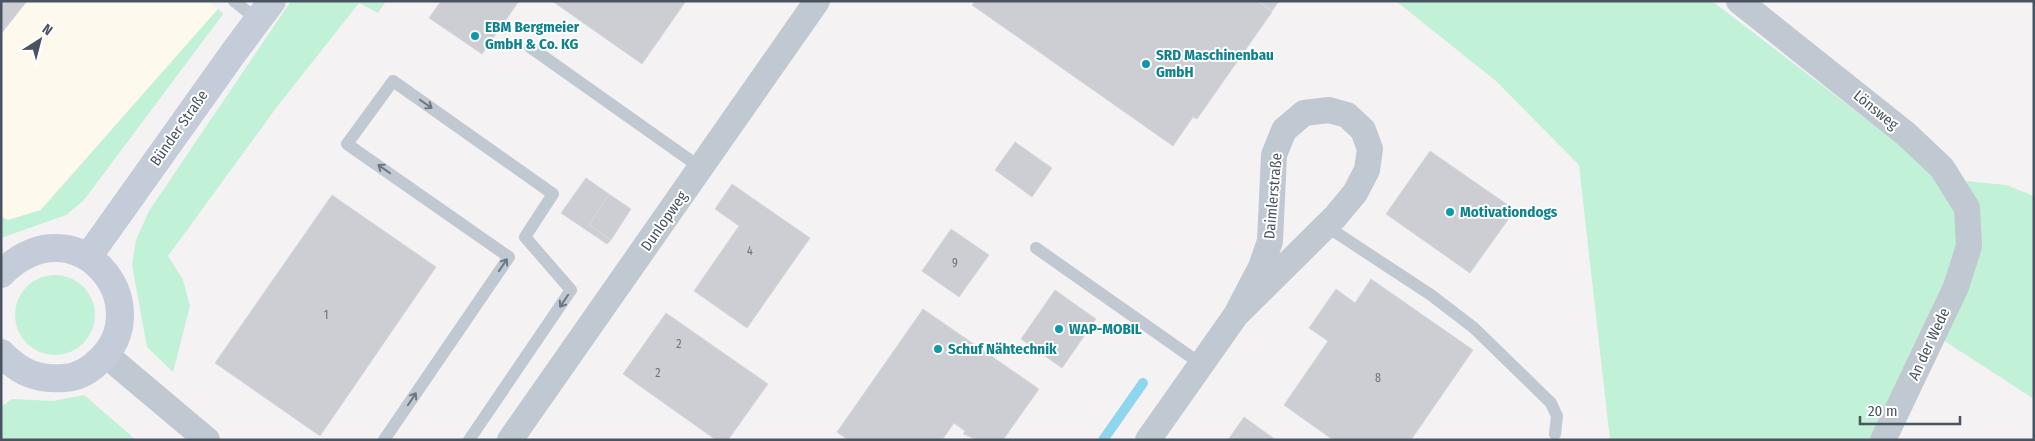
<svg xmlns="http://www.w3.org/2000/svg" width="2035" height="441" font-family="'Fira Sans Condensed',sans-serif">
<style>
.commercial{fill:#fdf9ed}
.green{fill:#c1f1d6}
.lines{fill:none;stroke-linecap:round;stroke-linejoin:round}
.stream{stroke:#8ed5ee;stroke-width:10}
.building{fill:#ccced4;stroke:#d6d8dd}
.lane{stroke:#c0c8d1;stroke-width:12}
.street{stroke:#c0c8d1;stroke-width:26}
.secondary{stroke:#c3ccd8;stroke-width:28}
.oneway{stroke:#6d7782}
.culture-dot{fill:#0f9aa8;stroke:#fff;stroke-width:2}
.labels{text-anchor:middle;stroke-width:4;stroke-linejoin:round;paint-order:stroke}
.number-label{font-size:12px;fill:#6a727d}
.culture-label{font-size:15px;font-weight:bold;fill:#0d838f;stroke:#fff;text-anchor:start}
.street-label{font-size:15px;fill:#495460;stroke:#fff}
</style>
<rect width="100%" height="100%" fill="#f4f2f2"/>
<polygon class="commercial" points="1,1 208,1 218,9 40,210 8,220 1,217"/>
<g class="green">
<polygon points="291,1 386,1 378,13 359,3 276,108 168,256 183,280 190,306 173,372 147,347 132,265 136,240 149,211"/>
<polygon points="1396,1 1712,1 1896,142 1934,178 2006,185 2034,196 2034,399 1923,327 1869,440 1610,440 1579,165 1496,81"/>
<polygon points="218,9 223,14 84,200 66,215 1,238 1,217 8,220 41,210"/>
<circle cx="55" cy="315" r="40"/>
<polygon points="84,395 136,440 1,440 1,407 12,399 53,401"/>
</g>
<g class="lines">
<polyline class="stream" points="1103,440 1143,383"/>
</g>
<g class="building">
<polygon points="1,1 27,1 1,34"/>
<polygon points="441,1 519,1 482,54 429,18"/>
<polygon points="552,1 686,1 642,64"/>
<polygon points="975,1 1258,1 1272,12 1197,119 1193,117 1173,146 972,5"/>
<polygon points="1258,1 1279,1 1272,11"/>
<polygon points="1015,142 1052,168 1032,197 995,170"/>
<polygon points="1430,151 1515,210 1470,273 1386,214"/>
<polygon points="586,178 609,194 589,225 611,240 607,244 561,213"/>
<polygon points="732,184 810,238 747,328 694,291 739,226 715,209"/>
<polygon points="609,194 631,209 611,240 589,225"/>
<polygon points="332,195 436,267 320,436 215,363"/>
<polygon points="951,229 989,255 959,297 922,271"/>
<polygon points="1371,279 1473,350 1411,440 1333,440 1284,405 1328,341 1309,328 1336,289 1355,303"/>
<polygon points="1055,290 1096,319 1062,368 1021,339"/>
<polygon points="923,309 1039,389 1003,440 978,440 963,434 965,431 954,423 942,440 848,440 837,432"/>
<polygon points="666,313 768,384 728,440 716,440 623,374"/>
<polygon points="1244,417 1276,440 1228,440"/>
</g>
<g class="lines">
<g class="lane">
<polyline points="234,1 258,20"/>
<polyline points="530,47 701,168"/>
<polyline points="1326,226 1431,295 1474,328 1551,403 1557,416 1555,434"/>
<polyline points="1036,248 1201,364"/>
<polyline points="384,440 509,257 347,144 393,81 553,194 525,237 571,290 469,440"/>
</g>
<g class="street">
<polyline points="1739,1 1906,134 1942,168 1967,208 1969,246 1956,287 1883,440"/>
<polyline points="106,355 207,440"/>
<polyline points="510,440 817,1"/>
<polyline points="1148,440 1236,315 1261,267 1270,241 1274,155 1284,130 1304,113 1329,110 1347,115 1363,130 1370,149 1367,170 1355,193 1335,217 1236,315"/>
</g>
<g class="secondary">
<polyline points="88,257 234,52 272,1"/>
<path d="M1,274C76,199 160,305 99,361C90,370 78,377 65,378C38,380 20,373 1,353"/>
</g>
</g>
<defs><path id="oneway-shaft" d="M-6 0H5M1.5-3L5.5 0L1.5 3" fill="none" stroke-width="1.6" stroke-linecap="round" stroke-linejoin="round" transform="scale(1.25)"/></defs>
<g class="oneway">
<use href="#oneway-shaft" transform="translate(426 104) rotate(35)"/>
<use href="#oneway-shaft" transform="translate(384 169) rotate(-145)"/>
<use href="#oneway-shaft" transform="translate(503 265) rotate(-56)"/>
<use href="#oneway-shaft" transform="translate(564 301) rotate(124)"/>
<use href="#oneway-shaft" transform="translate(412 399) rotate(-56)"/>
</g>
<g class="culture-dot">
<circle cx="475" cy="36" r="5"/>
<circle cx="1146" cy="64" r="5"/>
<circle cx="1450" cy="212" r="5"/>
<circle cx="1059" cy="329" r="5"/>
<circle cx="938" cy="349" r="5"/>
</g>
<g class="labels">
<g class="number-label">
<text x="750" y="255">4</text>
<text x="955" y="267">9</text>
<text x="326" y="319">1</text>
<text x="679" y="348">2</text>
<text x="658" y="377">2</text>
<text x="1378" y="382">8</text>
</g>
<g class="culture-label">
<text x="485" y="32">EBM Bergmeier<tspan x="485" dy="17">GmbH &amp; Co. KG</tspan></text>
<text x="1156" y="60">SRD Maschinenbau<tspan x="1156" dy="17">GmbH</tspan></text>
<text x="1460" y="217">Motivationdogs</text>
<text x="1069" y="334">WAP-MOBIL</text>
<text x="948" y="354">Schuf Nähtechnik</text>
</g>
<g class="street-label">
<text transform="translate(1876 110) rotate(39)" y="5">Lönsweg</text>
<text transform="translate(179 128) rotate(-55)" y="5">Bünder Straße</text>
<text transform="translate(1273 196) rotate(-85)" y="5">Daimlerstraße</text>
<text transform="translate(664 221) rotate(-55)" y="5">Dunlopweg</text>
<text transform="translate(1929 344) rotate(-65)" y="5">An der Wede</text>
</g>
</g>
<rect width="2035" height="441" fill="none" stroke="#495460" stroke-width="5"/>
<g transform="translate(40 40) rotate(36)" stroke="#ffffff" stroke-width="4" paint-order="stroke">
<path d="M0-4L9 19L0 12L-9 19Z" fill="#495460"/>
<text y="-8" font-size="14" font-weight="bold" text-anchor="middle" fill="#495460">N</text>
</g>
<path d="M1860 416v8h100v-8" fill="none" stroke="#495460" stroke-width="2.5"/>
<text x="1868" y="416" font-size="15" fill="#495460" stroke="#ffffff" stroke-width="4" paint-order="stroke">20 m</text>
</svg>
